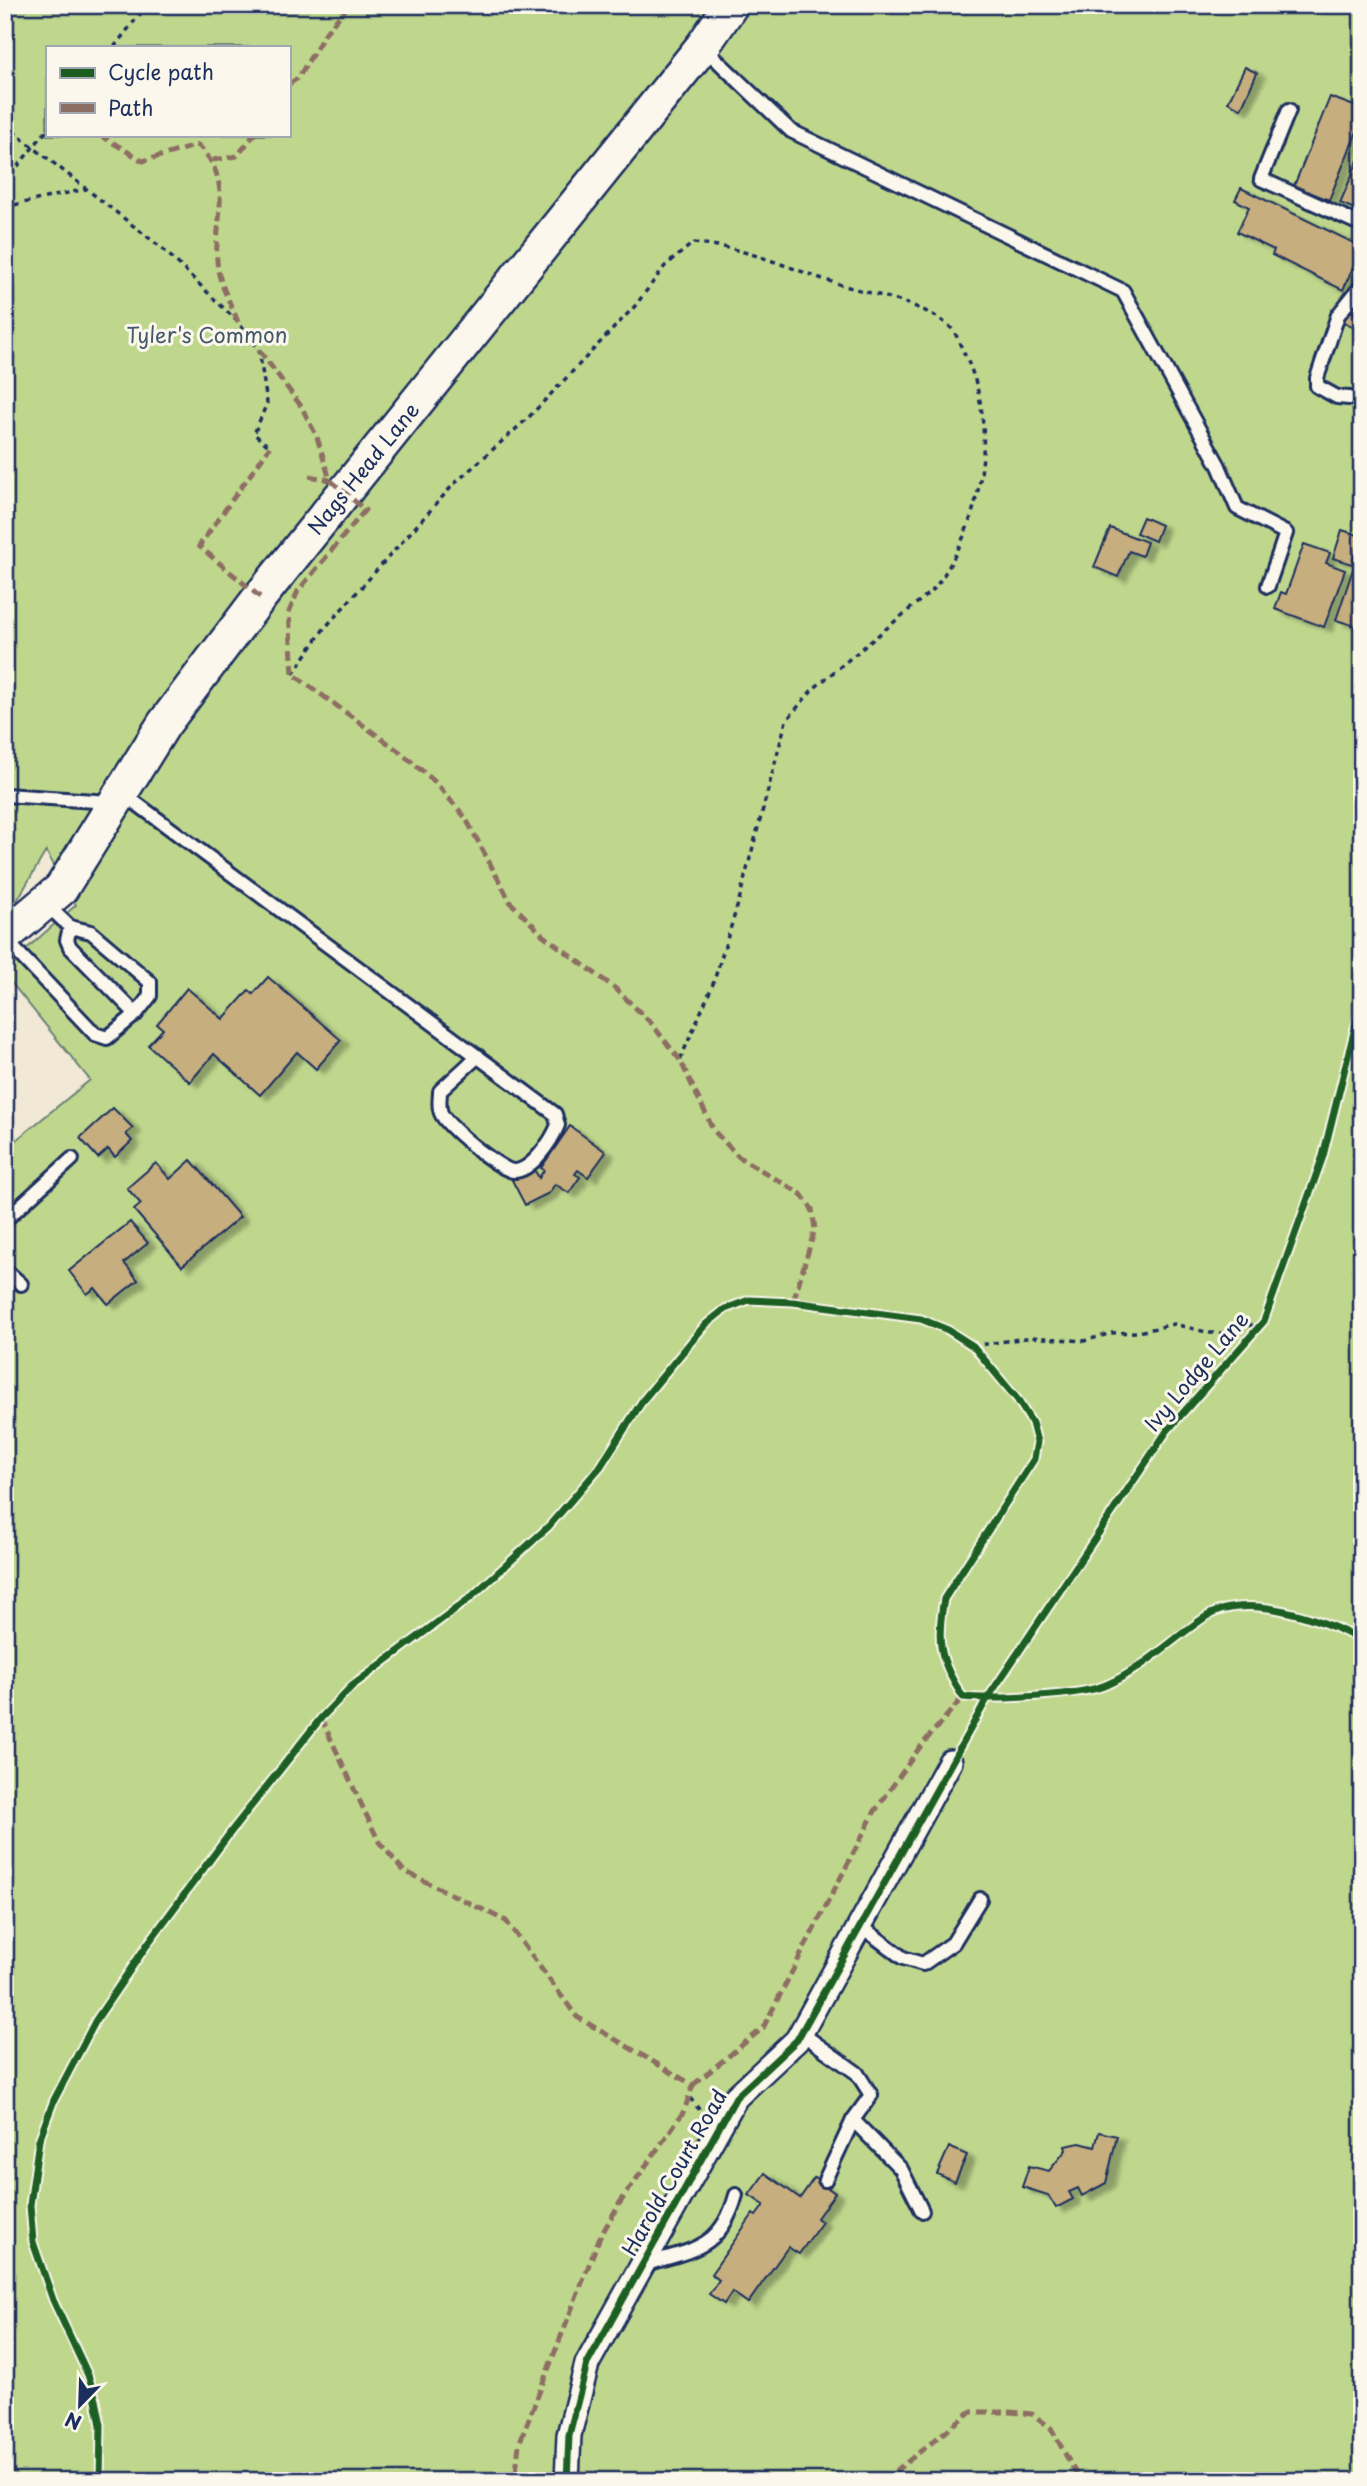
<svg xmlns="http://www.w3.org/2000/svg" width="1367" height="2486" font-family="'Playpen Sans',sans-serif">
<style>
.green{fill:#bfd78d;stroke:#6d8376;stroke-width:2;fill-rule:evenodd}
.building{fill:#c7ae7e;stroke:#1b2f5e;stroke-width:2;filter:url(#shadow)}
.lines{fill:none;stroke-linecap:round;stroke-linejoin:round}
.lane-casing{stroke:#1b2f5e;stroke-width:18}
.street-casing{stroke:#1b2f5e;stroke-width:28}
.secondary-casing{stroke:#1b2f5e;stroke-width:38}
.path{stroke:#1b2f5e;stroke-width:3.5;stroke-dasharray:5 5;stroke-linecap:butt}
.lane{stroke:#fbf7ec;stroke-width:12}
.street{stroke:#fbf7ec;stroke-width:23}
.secondary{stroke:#fbf7ec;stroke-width:33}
.quiet{stroke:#8d6e63;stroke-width:5;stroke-dasharray:10 5;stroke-linecap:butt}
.cycleway-casing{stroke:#fbf7ec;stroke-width:11}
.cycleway{stroke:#1b5e20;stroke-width:7}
.labels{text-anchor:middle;stroke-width:6;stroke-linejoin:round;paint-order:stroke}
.park-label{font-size:21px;fill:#44596a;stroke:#fbf7ec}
.street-label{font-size:21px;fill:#1b2f5e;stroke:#fbf7ec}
</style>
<defs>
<filter id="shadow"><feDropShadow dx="8" dy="4.5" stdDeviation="2" flood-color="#0004"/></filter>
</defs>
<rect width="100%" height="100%" fill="#f1e8d6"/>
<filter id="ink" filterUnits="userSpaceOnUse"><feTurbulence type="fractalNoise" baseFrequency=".0143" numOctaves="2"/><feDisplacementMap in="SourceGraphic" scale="14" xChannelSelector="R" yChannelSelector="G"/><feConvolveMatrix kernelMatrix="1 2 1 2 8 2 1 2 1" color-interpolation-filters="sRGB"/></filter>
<g filter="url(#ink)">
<path class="green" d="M5,5H1362V2481H5V1149L90,1080L5,975V968L76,905L46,851L15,904L5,899ZM47,47H289V135H47Z"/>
<g class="building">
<polygon points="1245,67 1257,73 1241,109 1228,102"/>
<polygon points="1330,97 1362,109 1362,119 1329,200 1294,186"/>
<polygon points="1362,151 1362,212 1340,203"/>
<polygon points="1241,188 1362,247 1343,290 1272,255 1274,250 1237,232 1249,207 1235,200"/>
<polygon points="1349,310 1362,317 1362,332 1343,321"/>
<polygon points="1143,517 1161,525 1155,541 1136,533"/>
<polygon points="1110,528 1147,542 1142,556 1129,551 1118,577 1094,567"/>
<polygon points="1342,530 1361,536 1352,564 1333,558"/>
<polygon points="1362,542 1362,628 1336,620"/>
<polygon points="1304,544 1330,553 1326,563 1345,570 1324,627 1275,609 1281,592 1286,594"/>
<polygon points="268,977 341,1040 316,1069 297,1052 260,1095 214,1054 190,1082 148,1045 163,1029 157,1024 187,988 223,1019 249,990 253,994"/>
<polygon points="113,1108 133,1128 126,1134 132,1141 115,1157 108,1149 98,1158 80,1138"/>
<polygon points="570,1126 606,1152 588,1177 578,1170 575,1174 580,1177 569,1193 555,1184 549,1193 525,1205 512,1180 534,1169 539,1178 544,1170 541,1168"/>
<polygon points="191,1160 240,1217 182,1266 134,1210 141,1204 127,1188 156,1163 170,1179"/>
<polygon points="130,1222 148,1243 124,1263 138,1280 108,1304 95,1288 87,1294 69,1271"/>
<polygon points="1099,2132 1117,2136 1106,2183 1082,2196 1078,2188 1069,2192 1073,2199 1056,2208 1048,2195 1022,2187 1029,2166 1049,2171 1066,2150 1065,2146 1080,2143 1095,2147"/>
<polygon points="949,2147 967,2155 955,2182 937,2174"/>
<polygon points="765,2173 800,2198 814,2178 835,2193 817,2218 822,2222 799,2254 788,2247 748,2303 732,2292 724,2304 709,2294 719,2280 711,2274 753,2214 756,2216 764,2205 749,2195"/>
</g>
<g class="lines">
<defs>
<g id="lane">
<polyline points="703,47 791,131 1123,291 1219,466 1237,508 1286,533 1268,586"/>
<polyline points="1289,110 1261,179 1362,225"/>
<polyline points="1362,285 1338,315 1317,378 1317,386 1337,397 1362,399"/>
<path d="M121,792L555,1114L558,1125C552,1140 532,1171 514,1171C501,1171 446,1126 441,1113C438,1106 440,1099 440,1091L478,1056"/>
<polyline points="5,795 110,802"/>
<polyline points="70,927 67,940 70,947 136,1014"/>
<polyline points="5,939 95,1034 107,1038 136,1014 150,996 150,982 91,932 70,927 45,903"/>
<polyline points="5,1220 72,1159"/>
<polyline points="5,1270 21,1284"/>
<polyline points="861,1926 903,1958 923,1964 953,1943 980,1899"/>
<polyline points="801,2033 857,2073 871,2095 853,2120 825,2180"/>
<polyline points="853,2120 901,2169 922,2211"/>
<path d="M642,2265C691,2250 721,2250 736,2195"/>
</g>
<polyline id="street" points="567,2481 569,2435 587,2364 736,2097 797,2040 950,1762"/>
<polyline id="secondary" points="5,936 61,889 164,724 260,597 702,47 731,5"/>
</defs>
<use href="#lane" class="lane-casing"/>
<use href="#street" class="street-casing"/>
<use href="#secondary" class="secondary-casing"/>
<g class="path">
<polyline points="114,47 147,5"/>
<polyline points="5,125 163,249 238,322 259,350 267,403 254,434 270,447"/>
<polyline points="5,182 47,130"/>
<polyline points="5,207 86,189"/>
<path d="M293,674L323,630L454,484L527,419L635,306L665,266L693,243C743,246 788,268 835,283C869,294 922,302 949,326C956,331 960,345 964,353C1001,426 982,525 934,589L812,690L786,721L738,904L713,984L680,1060"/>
<polyline points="973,1346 1032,1337 1084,1341 1112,1333 1138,1332 1174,1324 1210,1333 1224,1333 1264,1321"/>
<polyline points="690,2098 702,2113"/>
</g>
<use href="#lane" class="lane"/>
<use href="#street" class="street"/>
<use href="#secondary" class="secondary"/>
<g class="quiet">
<polyline points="289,84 298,78 326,32 349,5"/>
<path d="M100,135L143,161L198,145C237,183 211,225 218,270C221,287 232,306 238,322"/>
<polyline points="213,160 237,156 254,135"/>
<polyline points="259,350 301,406 317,437 330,480 365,510 298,591 289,612 293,674 400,752 434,781 465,817 511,903 543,935 616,989 651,1023 680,1060 714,1131 739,1157 801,1194 812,1209 815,1229 793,1302"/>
<polyline points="309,476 330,480"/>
<polyline points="260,597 199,546 270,447"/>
<polyline points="321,1718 379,1842 404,1871 506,1921 577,2017 693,2085 684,2111 619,2204 599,2239 519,2444 515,2481"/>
<polyline points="693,2085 763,2028 875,1811 920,1747 963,1697"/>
<polyline points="883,2481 970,2412 1009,2412 1032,2414 1051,2428 1080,2481"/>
</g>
<defs>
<g id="cycleway">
<path d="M100,2481L101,2425L96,2400L88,2375L53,2300L33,2242L30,2205L39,2140L54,2100L96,2020L149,1942L233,1829L321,1718L352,1686L470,1598L548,1527L600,1467L643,1400L705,1325L725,1309L749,1300L793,1302L921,1319L948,1330L973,1346L1017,1399L1032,1423L1037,1442L1034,1459L944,1599C936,1641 939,1660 963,1697C992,1700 1081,1696 1106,1685C1142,1670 1172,1639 1204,1618C1244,1591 1323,1618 1362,1641"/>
<polyline points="567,2481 569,2435 587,2364 736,2097 797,2040 987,1699 1167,1431 1264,1321 1323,1156 1362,1000"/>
</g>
</defs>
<use href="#cycleway" class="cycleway-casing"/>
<use href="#cycleway" class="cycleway"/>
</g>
</g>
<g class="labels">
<g class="park-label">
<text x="207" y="343">Tyler's Common</text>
</g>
<g class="street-label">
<text transform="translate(364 469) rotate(-51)" y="7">Nags Head Lane</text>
<text transform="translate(1197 1372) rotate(-50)" y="7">Ivy Lodge Lane</text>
<text transform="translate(675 2173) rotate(-60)" y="7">Harold Court Road</text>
</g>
</g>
<rect width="1367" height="2486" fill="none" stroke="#fbf7ec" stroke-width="28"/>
<rect x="14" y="14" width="1339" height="2458" fill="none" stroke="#1b2f5e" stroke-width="2.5" filter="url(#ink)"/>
<rect x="46" y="46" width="245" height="91" fill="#fbf7ec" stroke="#a1a7b3" stroke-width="2"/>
<rect x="60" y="68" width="35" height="10" fill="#1b5e20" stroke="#a1a7b3" stroke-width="2"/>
<text x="108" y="80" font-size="21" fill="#1b2f5e">Cycle path</text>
<rect x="60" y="103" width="35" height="10" fill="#8d6e63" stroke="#a1a7b3" stroke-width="2"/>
<text x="108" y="116" font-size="21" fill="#1b2f5e">Path</text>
<g transform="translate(80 2405) rotate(203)" stroke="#fbf7ec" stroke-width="5" paint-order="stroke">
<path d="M0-5L12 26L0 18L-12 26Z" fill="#1b2f5e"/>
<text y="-10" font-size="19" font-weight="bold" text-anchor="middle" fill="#1b2f5e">N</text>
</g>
</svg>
